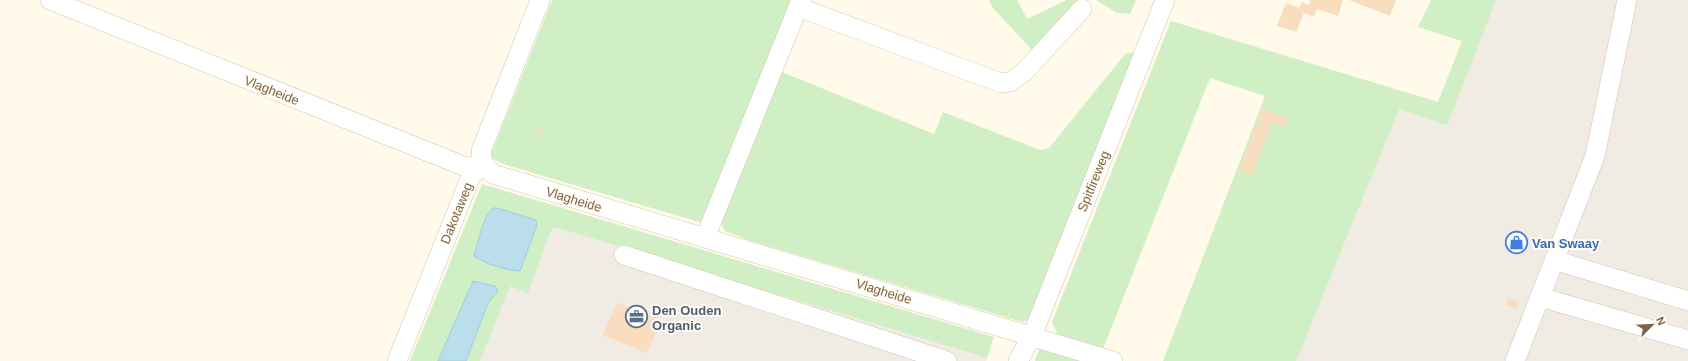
<svg xmlns="http://www.w3.org/2000/svg" width="1688" height="361" font-family="Helvetica,sans-serif">
<style>
.industrial{fill:#f0ebe3}
.green{fill:#d0efc5;fill-rule:evenodd}
.water{fill:#bbdeec;stroke:#9fccdf}
.building{fill:#f8ddbe}
.lines{fill:none;stroke-linecap:round;stroke-linejoin:round}
.minor-casing{stroke:#d4c3ad;stroke-width:20}
.minor{stroke:#fff;stroke-width:19}
.labels{text-anchor:middle;stroke-width:4;stroke-linejoin:round;paint-order:stroke}
.street-label{font-size:13px;fill:#7e6348;stroke:#fffcf2}
.shop-label{font-size:13px;font-weight:bold;fill:#366cbe;stroke:#fffcf2;text-anchor:start}
.service-label{font-size:13px;font-weight:bold;fill:#4e5e75;stroke:#fffcf2;text-anchor:start}
</style>
<rect width="100%" height="100%" fill="#fffaea"/>
<g class="industrial">
<polygon points="1490,0 1688,0 1688,361 1288,361 1396,99 1444,114"/>
<polygon points="558,228 987,358 986,361 480,361 510,285 528,292 550,233 553,229"/>
</g>
<g class="green">
<polygon points="552,0 792,0 704,219 699,222 503,164 490,157"/>
<polygon points="989,0 1017,0 1027,19 1067,0 1077,0 1081,4 1036,54 992,7"/>
<polygon points="1096,0 1136,0 1130,14 1117,13"/>
<polygon points="1431,0 1496,0 1447,125 1399,109 1296,361 1163,361 1265,96 1210,78 1103,349 1058,335 1052,322 1171,21 1438,102 1462,41 1418,27"/>
<polygon points="1139,52 1033,314 1027,320 1022,322 748,240 725,231 722,225 723,216 782,72 934,134 943,112 1040,150 1049,148 1126,53"/>
<path d="M482,184L994,337L987,358L558,228L553,229L550,233L528,293L510,286L480,361H466L489,301L495,295L498,290L473,281L438,361H410ZM497,208L536,220L537,225L520,270L479,261Z"/>
<polygon points="1040,347 1084,361 1035,361"/>
</g>
<g class="water">
<path d="M493,208H497L536,220L537,225L520,271C509,271 482,263 474,256C478,244 483,215 493,208Z"/>
<polygon points="473,281 495,286 498,290 495,295 489,301 466,361 438,361"/>
</g>
<g class="building">
<polygon points="1310,0 1343,0 1338,16 1317,9 1314,17 1304,13 1296,32 1277,26 1286,3 1299,8 1302,2 1309,5"/>
<polygon points="1349,0 1396,0 1390,16"/>
<polygon points="1262,108 1288,119 1285,127 1272,122 1252,175 1239,170"/>
<polygon points="537,127 542,129 540,134 535,133"/>
<polygon points="1508,298 1519,302 1517,309 1506,305"/>
<polygon points="617,303 661,321 647,353 603,335"/>
</g>
<g class="lines">
<defs>
<g id="minor">
<polyline points="50,0 461,165 467,167 483,164"/>
<polyline points="540,0 481,151 483,164 493,174 1113,361"/>
<polyline points="798,7 1001,83 1010,82 1024,72 1082,9"/>
<polyline points="705,238 801,0"/>
<polyline points="624,255 947,361"/>
<polyline points="1554,260 1688,301"/>
<polyline points="1540,297 1688,340"/>
<polyline points="397,361 471,176 483,164"/>
<polyline points="1018,361 1032,336 1165,0"/>
<polyline points="1515,361 1595,156 1627,0"/>
</g>
</defs>
<use href="#minor" class="minor-casing"/>
<use href="#minor" class="minor"/>
</g>
<defs>
<symbol id="shop-ring" viewBox="-11 -11 22 22"><circle r="9.5" fill="#fffcf2" stroke="#3f7fe0" stroke-width="1.5"/><path d="M-5-2.5h2.3a2.7 3.5 0 0 1 5.4 0H5L5.5 6h-11ZM-1.5-2.5h3a1.5 2.3 0 0 0-3 0Z" fill="#3f7fe0"/></symbol>
<symbol id="office-ring" viewBox="-11 -11 22 22"><circle r="9.5" fill="#fffcf2" stroke="#5c6f8a" stroke-width="1.5"/><path d="M-6-3h4V-5.5h4V-3h4V5H-6ZM-1-4.5V-3h2v-1.5ZM-6 0V1H6V0Z" fill="#5c6f8a"/></symbol>
</defs>
<g fill-rule="evenodd">
<use href="#shop-ring" x="1504" y="230" width="25" height="25"/>
<use href="#office-ring" x="624" y="304" width="25" height="25"/>
</g>
<g class="labels">
<g class="street-label">
<text transform="translate(272 90) rotate(22)" y="5">Vlagheide</text>
<text transform="translate(1093 181) rotate(-68)" y="5">Spitfireweg</text>
<text transform="translate(574 199) rotate(17)" y="5">Vlagheide</text>
<text transform="translate(456 213) rotate(-68)" y="5">Dakotaweg</text>
<text transform="translate(884 291) rotate(17)" y="5">Vlagheide</text>
</g>
<g class="shop-label">
<text x="1532" y="248">Van Swaay</text>
</g>
<g class="service-label">
<text x="652" y="315">Den Ouden<tspan x="652" dy="15">Organic</tspan></text>
</g>
</g>
<g transform="translate(1652 325) rotate(66)" stroke="#fffcf2" stroke-width="3" paint-order="stroke">
<path d="M0-3L7 15L0 10L-7 15Z" fill="#7e6348"/>
<text y="-6" font-size="11" font-weight="bold" text-anchor="middle" fill="#7e6348">N</text>
</g>
</svg>
